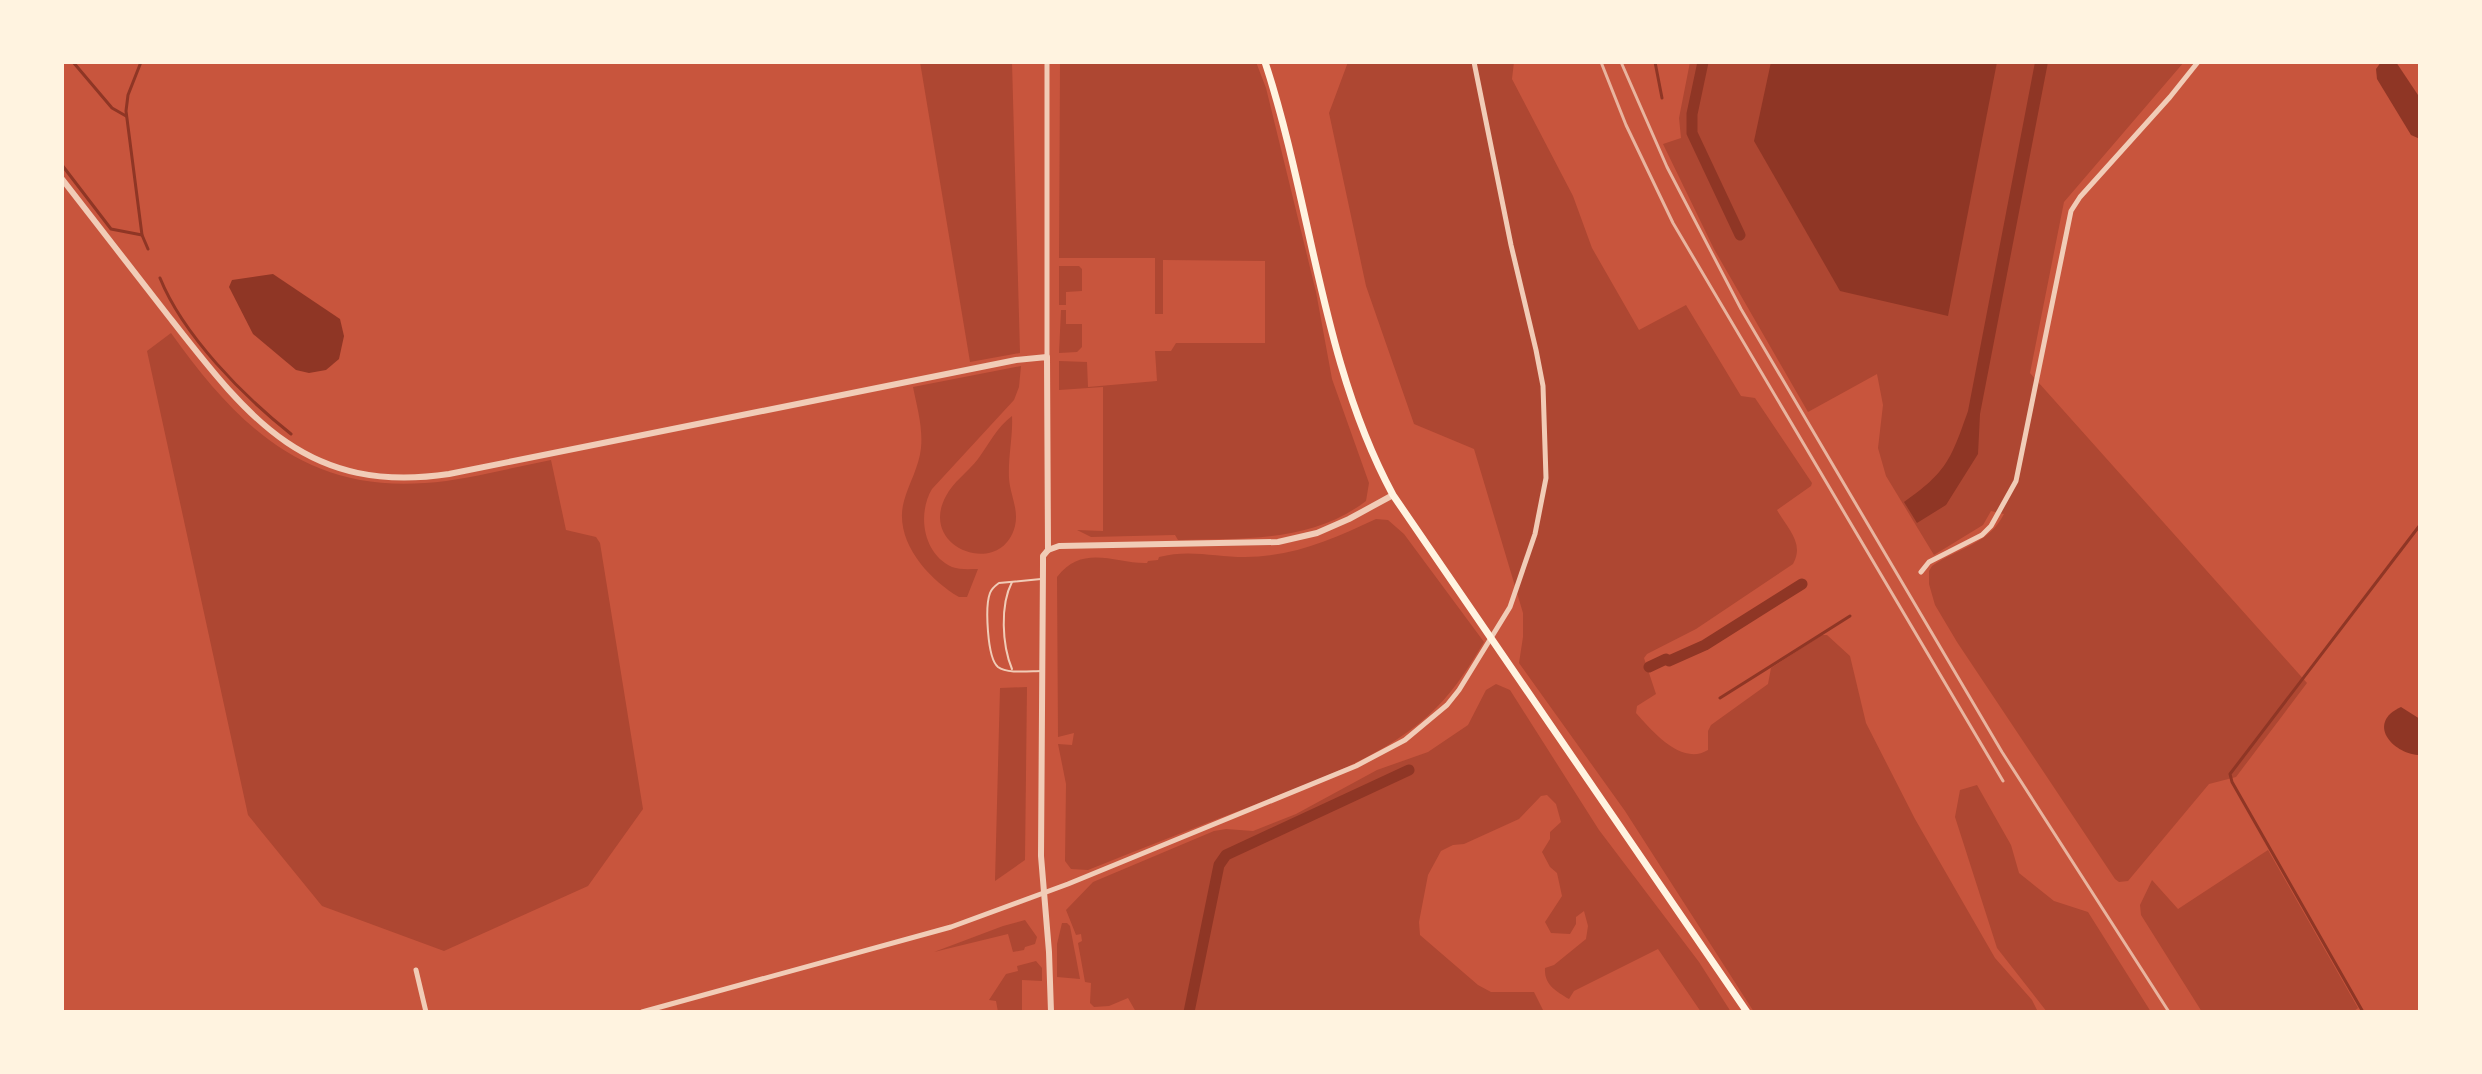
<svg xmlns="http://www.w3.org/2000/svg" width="2482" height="1074" font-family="Commissioner,sans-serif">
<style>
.green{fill:#ae4732}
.water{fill:#8f3625}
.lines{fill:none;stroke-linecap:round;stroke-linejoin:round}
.stream{stroke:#8f3625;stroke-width:3}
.canal{stroke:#8f3625;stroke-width:11}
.service{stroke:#f1ccb7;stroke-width:2}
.minor{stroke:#f1ccb7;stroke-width:5}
.tertiary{stroke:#f1ccb7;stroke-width:6}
.secondary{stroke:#fff3e0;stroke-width:7}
.rail{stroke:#e9b49f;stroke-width:3}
</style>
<rect width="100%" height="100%" fill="#c8553d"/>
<g class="green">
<polygon points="920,62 1012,62 1020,353 970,362"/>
<path d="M1060,62H1256L1266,88L1316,292L1332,379L1369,483L1366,501C1311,543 1243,538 1178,540L1175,535L1091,537L1077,530L1103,531V387L1059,390V361L1087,362L1088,387L1157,381L1155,351H1171L1176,343H1265V261L1163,260V314H1155V258H1059Z"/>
<path d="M1348,62H1514L1512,79L1573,196L1592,248L1639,330L1686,305L1741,396L1755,398L1812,483L1811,486L1777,510C1787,528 1805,543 1793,564L1696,629L1647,654L1644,658L1656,694L1637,706L1636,713C1653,732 1682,766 1708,750V731L1711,725L1768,684L1771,668L1822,635H1827L1850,656L1866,723L1915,819L1995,958L2032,1000L2038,1012H1754L1625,811L1519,663L1523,637V613L1474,449L1414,424L1366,286L1329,113Z"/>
<path d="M1690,62H2184L2064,202L2030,373L2307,683L2236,777L2209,784L2128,881L2119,882L2115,879L1957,642L1935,605L1929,584V571L1932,566C1958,548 1989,544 2004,514L1991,511L1983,525L1934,555L1886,476L1878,448L1883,405L1877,374L1808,412L1714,249L1663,144L1681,138L1679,118Z"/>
<polygon points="1059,266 1079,266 1082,269 1082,291 1066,292 1066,305 1059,305"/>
<polygon points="1061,310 1066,310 1066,324 1082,324 1082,347 1077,352 1059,353"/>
<path d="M171,333C236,424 304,492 425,483C467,480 509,468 551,460L566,530L596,537L600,543L643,809L588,886L444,951L322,906L248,815L147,351Z"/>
<path d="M1021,366L1019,387L1014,400L932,489C917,514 923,554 952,567C960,570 970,569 978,569L967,597H959C928,579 893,540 904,501C909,483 919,467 921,448C923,427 917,407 913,387Z"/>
<path d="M1012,416C1013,436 1008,457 1009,478C1010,495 1019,509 1015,526C1002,579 917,549 946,496C953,482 968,472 978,459C989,444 997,427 1012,416Z"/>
<path d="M1376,519L1388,520L1404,534L1484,642C1470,665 1456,688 1437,707C1389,756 1316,780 1254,805C1198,826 1143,848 1088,870L1071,869L1065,861L1066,784L1058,744L1072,745L1074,733L1058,737L1057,577C1083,543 1116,564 1147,563L1148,561L1158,560L1159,557C1189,549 1215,557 1245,557C1293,557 1333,539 1376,519Z"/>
<path d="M1496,684L1510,690L1599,830L1699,962L1731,1012H1701L1658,949L1574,991L1569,999C1556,991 1544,985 1545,968L1554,965L1586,939L1588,926L1584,911L1576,917V924L1570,934L1551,933L1545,922L1562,896L1557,873L1550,867L1542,852L1550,839V832L1561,822L1556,804L1547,795L1541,796L1519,819L1464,844L1453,845L1441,851L1428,875L1419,922L1420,935L1478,985L1491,992H1534L1544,1012H1136L1128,998L1109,1006L1094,1007L1090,1003L1091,983L1085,982L1078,943L1082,941L1081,934L1076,935L1066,910L1093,882L1214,831L1226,829L1253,831L1296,814L1377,770L1428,752L1468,725L1486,690Z"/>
<polygon points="1027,687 1025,860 995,881 1000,688"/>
<polygon points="1977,785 2011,845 2019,873 2054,901 2088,912 2151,1012 2047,1012 1997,948 1955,817 1960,790"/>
<polygon points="2268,850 2358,1008 2353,1012 2202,1012 2141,915 2140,905 2152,880 2178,909"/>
<polygon points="1025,920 1037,937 1035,944 1025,947 1024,950 1013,952 1008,934 934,952 1003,926"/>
<polygon points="1062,923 1067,923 1070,926 1080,979 1057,977 1057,944"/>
<polygon points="1036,961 1042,968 1042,981 1022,980 1022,1011 998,1012 996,1001 989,1000 1006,974 1018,971 1017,966"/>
</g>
<g class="water">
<polygon points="1771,62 1997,62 1948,316 1840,291 1754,141"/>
<path d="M2035,62H2048L1980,414L1978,454L1946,505L1917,523L1904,502C1947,472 1951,459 1968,411Z"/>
<polygon points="2381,62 2396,62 2420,98 2420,139 2411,135 2377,79 2376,69"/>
<polygon points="273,274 340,319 344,336 339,359 326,370 309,373 296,370 253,334 229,287 232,280"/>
<path d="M2401,707L2420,719L2418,755C2392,753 2366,723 2401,707Z"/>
</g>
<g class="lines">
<g class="stream">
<polyline points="73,62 112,108 126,116"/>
<polyline points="141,62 128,95 126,111 142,235 148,249"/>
<polyline points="1655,62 1662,98"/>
<polyline points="62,165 111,229 142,235"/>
<path d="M160,278C183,335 243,396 291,434"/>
<polyline points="1720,698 1850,616"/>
<polyline points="2363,1012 2232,782 2230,774 2420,525"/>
</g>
<g class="canal">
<polyline points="1703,62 1692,114 1692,133 1740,235"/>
<polyline points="1649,667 1666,659 1669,661 1705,645 1802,584"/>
<polyline points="1189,1012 1219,865 1226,855 1409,770"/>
</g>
<g class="service">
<path d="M1041,579L999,583C995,586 992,588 990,593C985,606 987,658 998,667C1007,674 1030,671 1042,671"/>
<path d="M1012,582C1000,605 1002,645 1012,669"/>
</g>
<g class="minor">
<polyline points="1047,357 1047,62"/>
<polyline points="1921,572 1929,562 1982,535 1991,526 2016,481 2071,211 2080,197 2170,97 2198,62"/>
<polyline points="416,970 426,1012"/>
<polyline points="642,1012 951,927 1068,884 1356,766 1405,740 1447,705 1459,690 1510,607 1535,534 1546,478 1543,386 1536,350 1511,245 1474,62"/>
</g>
<g class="tertiary">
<path d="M62,179C98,225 134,272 170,318C249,419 307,495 449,474L1016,360L1047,357L1048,550L1043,556V565L1041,856L1049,952L1051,1012"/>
<polyline points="1048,550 1059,546 1278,542 1317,533 1349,519 1393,495"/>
</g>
<path class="secondary" d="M1265,62C1312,205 1321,362 1393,495L1747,1012"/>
<g class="rail">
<polyline points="1601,62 1626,125 1673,223 2003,781"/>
<polyline points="1621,62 1667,167 1741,309 2002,752 2169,1012"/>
</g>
</g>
<rect width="2482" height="1074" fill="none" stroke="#fff3e0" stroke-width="128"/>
</svg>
